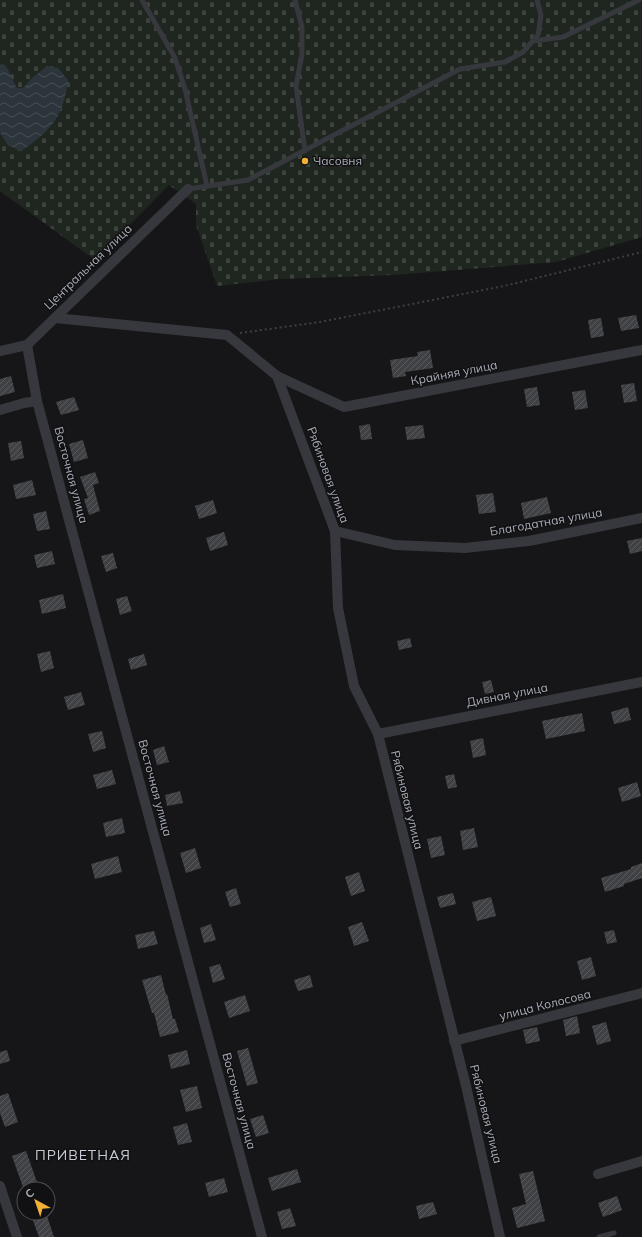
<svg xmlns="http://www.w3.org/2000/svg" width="642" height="1237" font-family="Mulish,sans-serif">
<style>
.cemetery{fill:url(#cemetery-stones)}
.water{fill:url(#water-waves)}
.building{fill:url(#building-hatch)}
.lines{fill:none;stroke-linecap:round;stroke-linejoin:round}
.path{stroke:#3d3f44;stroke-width:2;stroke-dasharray:2 3;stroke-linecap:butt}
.service{stroke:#37383d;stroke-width:5}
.minor{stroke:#37383d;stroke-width:10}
.poi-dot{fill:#f2b134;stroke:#111113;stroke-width:1.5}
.labels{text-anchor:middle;stroke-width:3;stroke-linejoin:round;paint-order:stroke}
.poi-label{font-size:12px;fill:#a8adb8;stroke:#111113;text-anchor:start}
.street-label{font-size:12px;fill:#a8adb8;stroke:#111113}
.quarter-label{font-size:14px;letter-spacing:1px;fill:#c9ccd4;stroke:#111113}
</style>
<defs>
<pattern id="cemetery-stones" width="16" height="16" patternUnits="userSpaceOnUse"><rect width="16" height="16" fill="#1e261f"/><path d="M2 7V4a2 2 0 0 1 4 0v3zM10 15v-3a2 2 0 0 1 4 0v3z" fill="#3c433d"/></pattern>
<pattern id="water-waves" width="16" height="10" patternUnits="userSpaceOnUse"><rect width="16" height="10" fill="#2c353c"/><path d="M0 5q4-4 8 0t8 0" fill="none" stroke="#485056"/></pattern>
<pattern id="building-hatch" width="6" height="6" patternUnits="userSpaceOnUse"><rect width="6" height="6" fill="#404145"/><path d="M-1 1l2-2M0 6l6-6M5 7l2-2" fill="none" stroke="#595a5e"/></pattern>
</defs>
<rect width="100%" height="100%" fill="#161618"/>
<polygon class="cemetery" points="0,0 642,0 642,237 556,262 394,275 281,279 217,286 196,225 196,204 169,185 95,260 0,191"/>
<path class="water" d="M3,64C11,71 12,80 17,88H23L31,79L47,66L58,68L68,80C63,117 52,130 21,151L8,145L0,133V65Z"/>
<g class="building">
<polygon points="636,315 639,328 621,331 618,318"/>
<polygon points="601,318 604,336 591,338 588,320"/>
<polygon points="430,350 433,368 405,372 406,376 393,378 390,360 418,356 417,352"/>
<polygon points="11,376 15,392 0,396 0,379"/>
<polygon points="634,383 637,401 624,403 621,385"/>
<polygon points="537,387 540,405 527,407 524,389"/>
<polygon points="585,390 588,408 575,410 572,392"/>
<polygon points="74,397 79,410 61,415 56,402"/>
<polygon points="370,424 372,439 361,440 359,426"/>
<polygon points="423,425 425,438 407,440 405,427"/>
<polygon points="83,440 88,458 74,462 69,444"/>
<polygon points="21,441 24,458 11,461 8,443"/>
<polygon points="95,472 99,483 93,485 100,511 89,515 84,499 88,498 80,477"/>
<polygon points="32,480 36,495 16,499 13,485"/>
<polygon points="493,493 496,512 479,514 476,495"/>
<polygon points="547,497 551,513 524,519 521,503"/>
<polygon points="213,500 217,513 199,519 195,506"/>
<polygon points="46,511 50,529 37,531 33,514"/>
<polygon points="224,532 228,545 210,551 206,538"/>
<polygon points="642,538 642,551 630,554 627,541"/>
<polygon points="52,551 55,564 37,568 34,555"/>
<polygon points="113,553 117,568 106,572 101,556"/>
<polygon points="63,594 66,608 42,614 39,600"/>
<polygon points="127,596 132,611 120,615 116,599"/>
<polygon points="410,638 412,647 399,650 397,641"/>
<polygon points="50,651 54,668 41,672 37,654"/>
<polygon points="144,654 147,665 131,670 128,659"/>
<polygon points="491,680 494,692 485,694 482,682"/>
<polygon points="81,692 85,705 68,710 64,697"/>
<polygon points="628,707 631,720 614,724 611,712"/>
<polygon points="582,713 585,731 546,739 542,721"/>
<polygon points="102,731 106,748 93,752 88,734"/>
<polygon points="483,738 486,755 473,758 470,741"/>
<polygon points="164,746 169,762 157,765 153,750"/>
<polygon points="112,770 116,784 97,789 93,775"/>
<polygon points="454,774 457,787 448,789 445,776"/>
<polygon points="637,782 641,796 622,802 618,788"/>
<polygon points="180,791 183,803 167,806 165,795"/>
<polygon points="122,818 125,833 106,837 103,823"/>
<polygon points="474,828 478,847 463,850 460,831"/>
<polygon points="441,836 445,855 431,858 427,839"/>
<polygon points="195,848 201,868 186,873 180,853"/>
<polygon points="118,856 122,872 95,879 91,864"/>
<polygon points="642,863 642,878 624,884 624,886 605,892 601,878 631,869 631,867"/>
<polygon points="359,872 365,891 351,896 345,877"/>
<polygon points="236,888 241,904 230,907 225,892"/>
<polygon points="453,893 456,904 440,908 437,897"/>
<polygon points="491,897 496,916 477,921 472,902"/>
<polygon points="362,922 369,941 354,946 348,927"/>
<polygon points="211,924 216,940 204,943 200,928"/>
<polygon points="614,930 617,942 607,944 604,932"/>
<polygon points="154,931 158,944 138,949 135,935"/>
<polygon points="591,957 596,976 582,980 577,961"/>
<polygon points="220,964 225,979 213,983 209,967"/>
<polygon points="161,975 166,995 167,994 173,1019 175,1019 179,1032 160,1037 154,1013 152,1013 142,980"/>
<polygon points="310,975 313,987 298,991 294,980"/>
<polygon points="245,995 250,1011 229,1018 224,1002"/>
<polygon points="577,1016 580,1033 566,1036 563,1020"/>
<polygon points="606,1022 611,1041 597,1045 592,1026"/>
<polygon points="537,1027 540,1041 526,1044 523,1030"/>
<polygon points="248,1048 258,1083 247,1086 237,1051"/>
<polygon points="7,1050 10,1061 0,1064 0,1052"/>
<polygon points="187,1050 190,1064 171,1069 168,1055"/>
<polygon points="197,1086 202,1108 186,1112 180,1090"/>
<polygon points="8,1093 18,1122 5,1127 0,1113 0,1096"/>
<polygon points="263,1115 269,1133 256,1137 250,1119"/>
<polygon points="187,1123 192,1142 178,1145 173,1127"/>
<polygon points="26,1151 38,1185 24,1190 12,1156"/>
<polygon points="297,1169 301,1182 272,1191 268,1178"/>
<polygon points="533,1171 545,1221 517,1228 512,1208 526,1204 519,1174"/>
<polygon points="224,1178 228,1192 209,1197 205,1183"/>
<polygon points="617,1196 622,1210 603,1217 598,1203"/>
<polygon points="433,1202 437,1214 419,1219 416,1206"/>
<polygon points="290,1208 296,1226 282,1229 277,1212"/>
<polygon points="37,1213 46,1213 54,1237 39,1237 31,1215"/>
</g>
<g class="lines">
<polyline class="path" points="240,333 320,322 504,286 642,252"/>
<g class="service">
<polyline points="142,0 175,58 185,89 207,186"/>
<polyline points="295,0 302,27 302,54 296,86 305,151"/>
<polyline points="533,41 563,37 639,0"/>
<polyline points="188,189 248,180 460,69 505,62 523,52 538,35 541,15 537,0"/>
<polyline points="599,1237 614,1233"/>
</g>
<g class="minor">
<polyline points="55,318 227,335 277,376 344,407 642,350"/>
<polyline points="27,345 37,401 262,1237"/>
<polyline points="0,351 27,345 188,189"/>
<polyline points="277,376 335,531 338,608 354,686 378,734 466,1086 500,1237"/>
<polyline points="0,410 24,403 37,401"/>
<polyline points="335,531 395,545 465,548 529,541 642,518"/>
<polyline points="378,734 642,682"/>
<polyline points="454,1041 642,993"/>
<polyline points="598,1174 642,1161"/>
<polyline points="0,1186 17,1237"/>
</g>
</g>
<circle class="poi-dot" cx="305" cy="161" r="4"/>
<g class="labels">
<g class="poi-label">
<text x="313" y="165">Часовня</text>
</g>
<g class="street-label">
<text transform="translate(88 267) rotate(-44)" y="4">Центральная улица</text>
<text transform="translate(454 373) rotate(-11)" y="4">Крайняя улица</text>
<text transform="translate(71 475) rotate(75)" y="4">Восточная улица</text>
<text transform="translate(328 475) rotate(70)" y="4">Рябиновая улица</text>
<text transform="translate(546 522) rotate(-10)" y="4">Благодатная улица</text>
<text transform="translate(507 695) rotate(-11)" y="4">Дивная улица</text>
<text transform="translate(155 788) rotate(75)" y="4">Восточная улица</text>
<text transform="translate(407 800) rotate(76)" y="4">Рябиновая улица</text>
<text transform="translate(545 1005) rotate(-14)" y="4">улица Колосова</text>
<text transform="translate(239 1101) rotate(75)" y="4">Восточная улица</text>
<text transform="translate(486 1114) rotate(76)" y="4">Рябиновая улица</text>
</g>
<g class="quarter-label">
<text x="83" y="1160">ПРИВЕТНАЯ</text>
</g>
</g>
<g transform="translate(36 1201) rotate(320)"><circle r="19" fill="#111113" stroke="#4d4f55"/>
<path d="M0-3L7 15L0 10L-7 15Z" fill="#f2b134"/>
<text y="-6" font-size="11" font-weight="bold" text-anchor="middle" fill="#a8adb8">С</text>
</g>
</svg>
